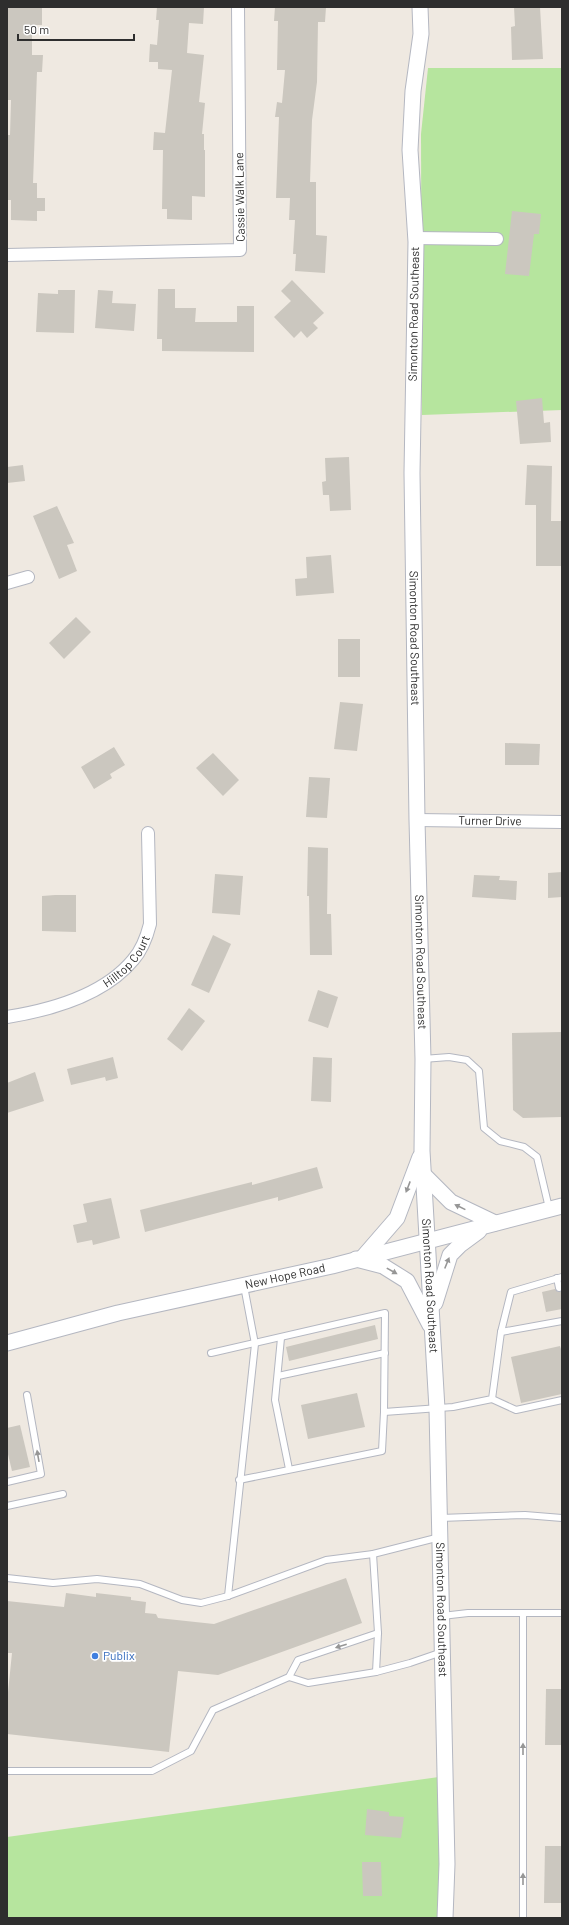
<svg xmlns="http://www.w3.org/2000/svg" width="569" height="1925" font-family="Barlow,sans-serif">
<style>
.green{fill:#b6e59e}
.building{fill:#cbc7bf}
.lines{fill:none;stroke-linecap:round;stroke-linejoin:round}
.service-casing{stroke:#b4b7c1;stroke-width:8}
.minor-casing{stroke:#b4b7c1;stroke-width:14}
.tertiary-casing{stroke:#b4b7c1;stroke-width:17}
.service{stroke:#fff;stroke-width:6}
.minor{stroke:#fff;stroke-width:12}
.tertiary{stroke:#fff;stroke-width:15}
.oneway{fill:#969696}
.shop-dot{fill:#3f7fe0;stroke:#fff;stroke-width:1.5}
.labels{text-anchor:middle;stroke-width:3.5;stroke-linejoin:round;paint-order:stroke}
.street-label{font-size:12px;fill:#2e2e2e;stroke:#fff}
.shop-label{font-size:12px;fill:#366cbe;stroke:#fff;text-anchor:start}
</style>
<rect width="100%" height="100%" fill="#efe9e1"/>
<g class="green">
<polygon points="428,68 562,68 562,410 422,415 421,134"/>
<polygon points="446,1776 442,1918 7,1918 7,1837"/>
</g>
<g class="building">
<polygon points="42,7 42,25 32,25 32,55 43,55 42,72 37,72 33,183 37,183 37,198 45,198 45,211 37,211 37,221 11,220 11,200 7,200 7,135 10,135 11,100 7,100 7,8"/>
<polygon points="157,7 204,7 203,24 189,23 187,53 204,55 199,102 205,103 202,134 204,134 204,150 205,150 205,197 192,196 192,220 167,219 167,209 162,209 163,150 153,150 154,132 165,133 172,70 158,69 158,62 149,62 150,44 157,45 159,20 156,20"/>
<polygon points="275,7 326,7 325,22 318,22 317,82 312,120 310,182 316,182 316,235 327,236 325,273 295,271 296,254 293,254 295,220 289,220 290,198 276,198 279,117 275,117 277,102 282,103 285,70 277,70 278,21 274,21"/>
<polygon points="514,7 540,7 543,59 512,60 511,27 515,26"/>
<polygon points="512,211 541,214 539,234 534,234 529,276 505,274"/>
<polygon points="292,280 324,313 313,323 318,328 307,338 301,331 294,338 274,317 291,301 281,291"/>
<polygon points="158,289 175,289 175,308 196,308 195,322 237,322 237,306 254,306 254,352 162,351 162,339 157,339"/>
<polygon points="58,290 75,290 74,333 36,332 38,293 58,294"/>
<polygon points="98,290 113,291 112,303 136,304 134,331 95,328"/>
<polygon points="542,398 544,423 550,422 551,442 520,444 516,401"/>
<polygon points="349,457 351,510 330,511 329,495 323,495 322,482 326,481 325,458"/>
<polygon points="23,465 25,481 7,483 7,467"/>
<polygon points="527,465 552,466 551,521 561,521 561,566 536,566 536,505 525,505"/>
<polygon points="57,506 74,543 67,545 77,571 59,579 33,516"/>
<polygon points="331,555 334,593 296,596 295,579 307,578 306,557"/>
<polygon points="76,617 91,632 64,659 49,643"/>
<rect x="338" y="639" width="22" height="38"/>
<polygon points="340,702 363,704 357,751 334,749"/>
<polygon points="505,743 540,744 539,765 505,765"/>
<polygon points="114,747 125,765 110,774 112,778 94,789 81,767"/>
<polygon points="213,753 239,780 223,796 196,768"/>
<polygon points="309,777 330,778 327,818 306,817"/>
<polygon points="308,847 328,848 327,914 331,914 332,955 310,955 309,896 307,896"/>
<polygon points="562,872 562,897 548,898 548,873"/>
<polygon points="215,874 243,876 240,915 212,913"/>
<polygon points="474,875 500,876 499,880 517,881 516,900 472,897"/>
<polygon points="55,895 76,895 76,932 42,931 42,896"/>
<polygon points="213,935 231,944 209,993 191,985"/>
<polygon points="318,990 338,997 328,1028 308,1021"/>
<polygon points="189,1008 205,1021 182,1051 167,1039"/>
<polygon points="562,1032 562,1117 523,1118 513,1110 512,1033"/>
<polygon points="113,1057 118,1078 106,1081 105,1077 71,1085 67,1069"/>
<polygon points="313,1057 332,1058 331,1102 311,1101"/>
<polygon points="35,1072 44,1101 7,1113 7,1083"/>
<polygon points="317,1167 323,1188 278,1201 278,1197 145,1232 140,1210 252,1182 252,1185"/>
<polygon points="111,1198 120,1238 93,1245 92,1240 77,1243 73,1225 87,1222 83,1204"/>
<polygon points="555,1289 558,1292 562,1291 562,1309 546,1312 542,1292"/>
<polygon points="375,1325 378,1339 289,1361 286,1347"/>
<polygon points="560,1346 562,1352 562,1394 521,1403 511,1357"/>
<polygon points="357,1393 365,1427 308,1439 301,1405"/>
<polygon points="20,1425 30,1467 12,1471 7,1450 7,1428"/>
<polygon points="346,1578 362,1623 218,1675 178,1671 169,1752 7,1734 7,1702 12,1653 7,1653 7,1601 64,1607 66,1593 96,1597 96,1593 131,1597 131,1600 146,1602 145,1613 156,1614 158,1618 214,1624"/>
<polygon points="546,1689 562,1689 562,1745 545,1745"/>
<polygon points="367,1809 389,1812 389,1816 404,1817 401,1838 365,1835"/>
<polygon points="545,1846 562,1846 562,1903 544,1903"/>
<polygon points="362,1862 381,1862 382,1896 363,1896"/>
</g>
<g class="lines">
<defs>
<g id="service">
<polyline points="423,1059 449,1057 467,1060 479,1071 484,1128 500,1141 524,1147 537,1157 549,1208"/>
<polyline points="557,1278 559,1288"/>
<polyline points="501,1332 562,1321"/>
<polyline points="281,1338 275,1400 289,1469"/>
<polyline points="211,1353 385,1313 384,1412 453,1407 492,1399 501,1332 511,1292 562,1277"/>
<polyline points="278,1376 385,1353"/>
<polyline points="492,1399 516,1410 562,1400"/>
<polyline points="239,1480 382,1451 384,1412"/>
<polyline points="7,1482 41,1474 27,1395"/>
<polyline points="7,1506 63,1494"/>
<polyline points="440,1518 525,1515 562,1518"/>
<polyline points="373,1554 378,1633 376,1672 410,1663 442,1652"/>
<polyline points="7,1578 53,1583 97,1579 140,1584 182,1600 201,1603 228,1596 326,1560 373,1554 440,1537"/>
<polyline points="228,1596 255,1344 244,1286"/>
<polyline points="523,1613 523,1918"/>
<polyline points="442,1616 468,1613 562,1613"/>
<polyline points="289,1677 308,1683 376,1672"/>
<polyline points="7,1771 152,1771 191,1751 213,1710 289,1677 298,1660 378,1633"/>
</g>
<g id="minor">
<polyline points="415,238 497,239"/>
<polyline points="7,255 240,250 238,7"/>
<polyline points="7,583 28,577"/>
<path id="s1" d="M417,820L562,822"/>
<path id="s2" d="M7,1017C51,1010 104,995 133,960C141,951 147,936 150,924L148,833"/>
</g>
<g id="tertiary">
<path id="s3" d="M420,7L421,34L413,91L410,150L416,242L412,473L417,820L423,1059L422,1151L437,1409L447,1864L445,1918"/>
<polyline points="423,1174 451,1202 495,1223"/>
<polyline points="364,1256 397,1218 420,1157"/>
<polyline points="356,1259 383,1266 407,1281 430,1325"/>
<polyline points="435,1303 450,1255 460,1245 479,1231"/>
<path id="s4" d="M7,1343L118,1313L332,1266L562,1206"/>
</g>
</defs>
<use href="#service" class="service-casing"/>
<use href="#minor" class="minor-casing"/>
<use href="#tertiary" class="tertiary-casing"/>
<use href="#service" class="service"/>
<use href="#minor" class="minor"/>
<use href="#tertiary" class="tertiary"/>
</g>
<defs><path id="oneway-solid" d="M-6-.8H1V-3.2L6.5 0L1 3.2V.8H-6Z"/></defs>
<g class="oneway">
<use href="#oneway-solid" transform="translate(408 1187) rotate(111)"/>
<use href="#oneway-solid" transform="translate(460 1207) rotate(-154)"/>
<use href="#oneway-solid" transform="translate(447 1263) rotate(-68)"/>
<use href="#oneway-solid" transform="translate(392 1271) rotate(29)"/>
<use href="#oneway-solid" transform="translate(38 1456) rotate(-100)"/>
<use href="#oneway-solid" transform="translate(341 1646) rotate(162)"/>
<use href="#oneway-solid" transform="translate(523 1749) rotate(-90)"/>
<use href="#oneway-solid" transform="translate(523 1879) rotate(-90)"/>
</g>
<circle class="shop-dot" cx="95" cy="1656" r="4"/>
<g class="labels">
<g class="street-label">
<text transform="translate(240 197) rotate(-91)" y="4">Cassie Walk Lane</text>
<text transform="translate(414 314) rotate(-89)" y="4">Simonton Road Southeast</text>
<text dy="4" stroke="none"><textPath href="#s3" startOffset="632">Simonton Road Southeast</textPath></text>
<text dy="4" stroke="none"><textPath href="#s1" startOffset="73">Turner Drive</textPath></text>
<text dy="4" stroke="none"><textPath href="#s2" startOffset="136">Hilltop Court</textPath></text>
<text dy="4" stroke="none"><textPath href="#s3" startOffset="956">Simonton Road Southeast</textPath></text>
<text dy="4" stroke="none"><textPath href="#s4" startOffset="286">New Hope Road</textPath></text>
<text dy="4" stroke="none"><textPath href="#s3" startOffset="1280">Simonton Road Southeast</textPath></text>
<text dy="4" stroke="none"><textPath href="#s3" startOffset="1604">Simonton Road Southeast</textPath></text>
</g>
<g class="shop-label">
<text x="103" y="1660">Publix</text>
</g>
</g>
<rect width="569" height="1925" fill="none" stroke="#2e2e2e" stroke-width="16"/>
<path d="M18 34v6h116v-6" fill="none" stroke="#2e2e2e" stroke-width="2"/>
<text x="24" y="34" font-size="12" fill="#2e2e2e" stroke="#ffffff" stroke-width="3" paint-order="stroke">50 m</text>
</svg>
